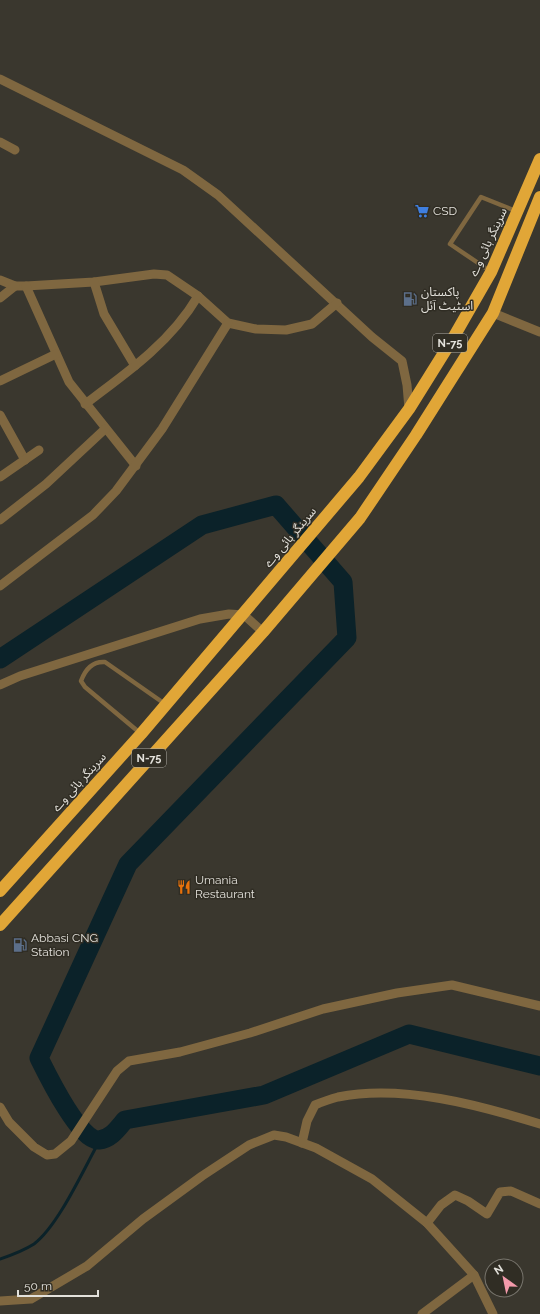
<svg xmlns="http://www.w3.org/2000/svg" width="540" height="1314" font-family="Raleway,'Noto Sans Arabic',sans-serif">
<style>
.lines{fill:none;stroke-linecap:round;stroke-linejoin:round}
.stream{stroke:#0b2229;stroke-width:3}
.river{stroke:#0b2229;stroke-width:19}
.lane{stroke:#7f6740;stroke-width:4.5}
.street{stroke:#7f6740;stroke-width:9}
.highway{stroke:#e1a637;stroke-width:12}
.labels{text-anchor:middle;stroke-width:3;stroke-linejoin:round;paint-order:stroke}
.shield{fill:#302d24;stroke:#adaba4;stroke-width:1}
.shield-label{font-size:11px;font-weight:bold;fill:#e3e1db}
.poi-label{font-size:12px;fill:#e3e1db;stroke:#302d24;text-anchor:start}
.street-label{font-size:12px;fill:#e3e1db;stroke:#302d24}
</style>
<rect width="100%" height="100%" fill="#3a372e"/>
<g class="lines">
<path class="stream" d="M0,1259C12,1255 23,1251 34,1244C59,1225 84,1168 100,1140"/>
<path class="river" d="M0,659L202,525L276,505L343,582L347,638L128,864L39,1058C47,1074 80,1142 99,1140C111,1139 118,1128 125,1120L264,1095L409,1034L540,1066"/>
<g class="lane">
<polyline points="490,271 450,244 481,197 516,211"/>
<path d="M140,733L85,687L81,681C85,670 92,661 105,662L165,704"/>
</g>
<g class="street">
<polyline points="0,79 183,170 218,195 372,337 402,361 407,385 409,409"/>
<polyline points="0,142 15,150"/>
<polyline points="0,280 15,286 26,286 94,282 154,274 167,275 198,296 228,323 256,329 286,330 312,324 337,303"/>
<polyline points="94,282 104,314 135,366"/>
<polyline points="26,286 69,382 136,466"/>
<polyline points="0,298 15,286"/>
<polyline points="493,313 540,332"/>
<polyline points="0,381 56,354"/>
<path d="M85,404C127,373 171,342 198,296"/>
<polyline points="0,415 25,460"/>
<polyline points="0,477 39,450"/>
<polyline points="0,520 46,484 105,429"/>
<polyline points="0,586 93,515 116,491 162,429 228,323"/>
<polyline points="0,685 20,676 200,619 229,614 244,615 263,632"/>
<polyline points="0,1107 9,1122 34,1147 47,1155 55,1154 71,1141 117,1071 129,1061 180,1052 250,1033 323,1009 397,993 452,985 540,1006"/>
<path d="M302,1143L307,1121L315,1105C322,1102 330,1099 338,1097C402,1084 479,1105 540,1124"/>
<polyline points="427,1223 441,1205 455,1195 468,1201 487,1214 500,1192 511,1191 540,1204"/>
<polyline points="0,1301 31,1299 87,1266 143,1219 202,1176 249,1145 274,1135 286,1137 316,1148 372,1179 427,1223 474,1275 493,1314"/>
<polyline points="422,1314 474,1275"/>
</g>
<g class="highway">
<polyline points="0,891 141,734 359,477 409,409 452,340 491,272 540,159"/>
<polyline points="0,925 263,632 360,518 416,435 493,313 540,197"/>
</g>
</g>
<defs>
<symbol id="supermarket-bare" viewBox="-9 -9 18 18"><path d="M-6-5.5h2.5l.6 2H6L4.5 2H-2.5L-4.4-4H-6ZM-1.5 3.2a1.3 1.3 0 1 0 .1 0ZM3 3.2a1.3 1.3 0 1 0 .1 0Z" fill="#3f7fe0" stroke="#302d24" stroke-width="2.5" paint-order="stroke"/></symbol>
<symbol id="fuel-bare" viewBox="-9 -9 18 18"><path d="M-5.5-6h7V0h2V4h1.3V-2.5L3-4.5l.8-.8L6-3V5H2.5V1h-1V6h-7ZM-4.2-4.7v3.2H.2V-4.7Z" fill="#5c6f8a" stroke="#302d24" stroke-width="2.5" paint-order="stroke"/></symbol>
<symbol id="restaurant-bare" viewBox="-9 -9 18 18"><path d="M-5-6h1v4h1v-4h1v4h1v-4h1v5L-1.5 .5V6h-2V.5L-5-1ZM5-6V6H3V1.5H1.5Q1.5-4 5-6Z" fill="#e8710a" stroke="#302d24" stroke-width="2.5" paint-order="stroke"/></symbol>
</defs>
<g fill-rule="evenodd">
<use href="#supermarket-bare" x="412" y="201" width="20" height="20"/>
<use href="#fuel-bare" x="400" y="289" width="20" height="20"/>
<use href="#restaurant-bare" x="174" y="877" width="20" height="20"/>
<use href="#fuel-bare" x="10" y="935" width="20" height="20"/>
</g>
<g class="labels">
<g class="shield">
<rect x="433" y="334" width="34" height="18" rx="3"/>
<rect x="132" y="749" width="34" height="18" rx="3"/>
</g>
<g class="shield-label">
<text x="450" y="347">N-75</text>
<text x="149" y="762">N-75</text>
</g>
<g class="poi-label">
<text x="433" y="215">CSD</text>
<text x="421" y="296">پاکستان<tspan x="421" dy="14">اسٹیٹ آئل</tspan></text>
<text x="195" y="884">Umania<tspan x="195" dy="14">Restaurant</tspan></text>
<text x="31" y="942">Abbasi CNG<tspan x="31" dy="14">Station</tspan></text>
</g>
<g class="street-label">
<text transform="translate(488 242) rotate(-65)" y="4">سرینگر ہائی وے</text>
<text transform="translate(290 537) rotate(-50)" y="4">سرینگر ہائی وے</text>
<text transform="translate(79 782) rotate(-48)" y="4">سرینگر ہائی وے</text>
</g>
</g>
<g transform="translate(504 1278) rotate(327)"><circle r="19" fill="#302d24" stroke="#78756d"/>
<path d="M0-3L7 15L0 10L-7 15Z" fill="#f39aab"/>
<text y="-6" font-size="11" font-weight="bold" text-anchor="middle" fill="#e3e1db">N</text>
</g>
<path d="M18 1290v6h80v-6" fill="none" stroke="#e3e1db" stroke-width="2"/>
<text x="24" y="1290" font-size="12" fill="#e3e1db" stroke="#302d24" stroke-width="3" paint-order="stroke">50 m</text>
</svg>
